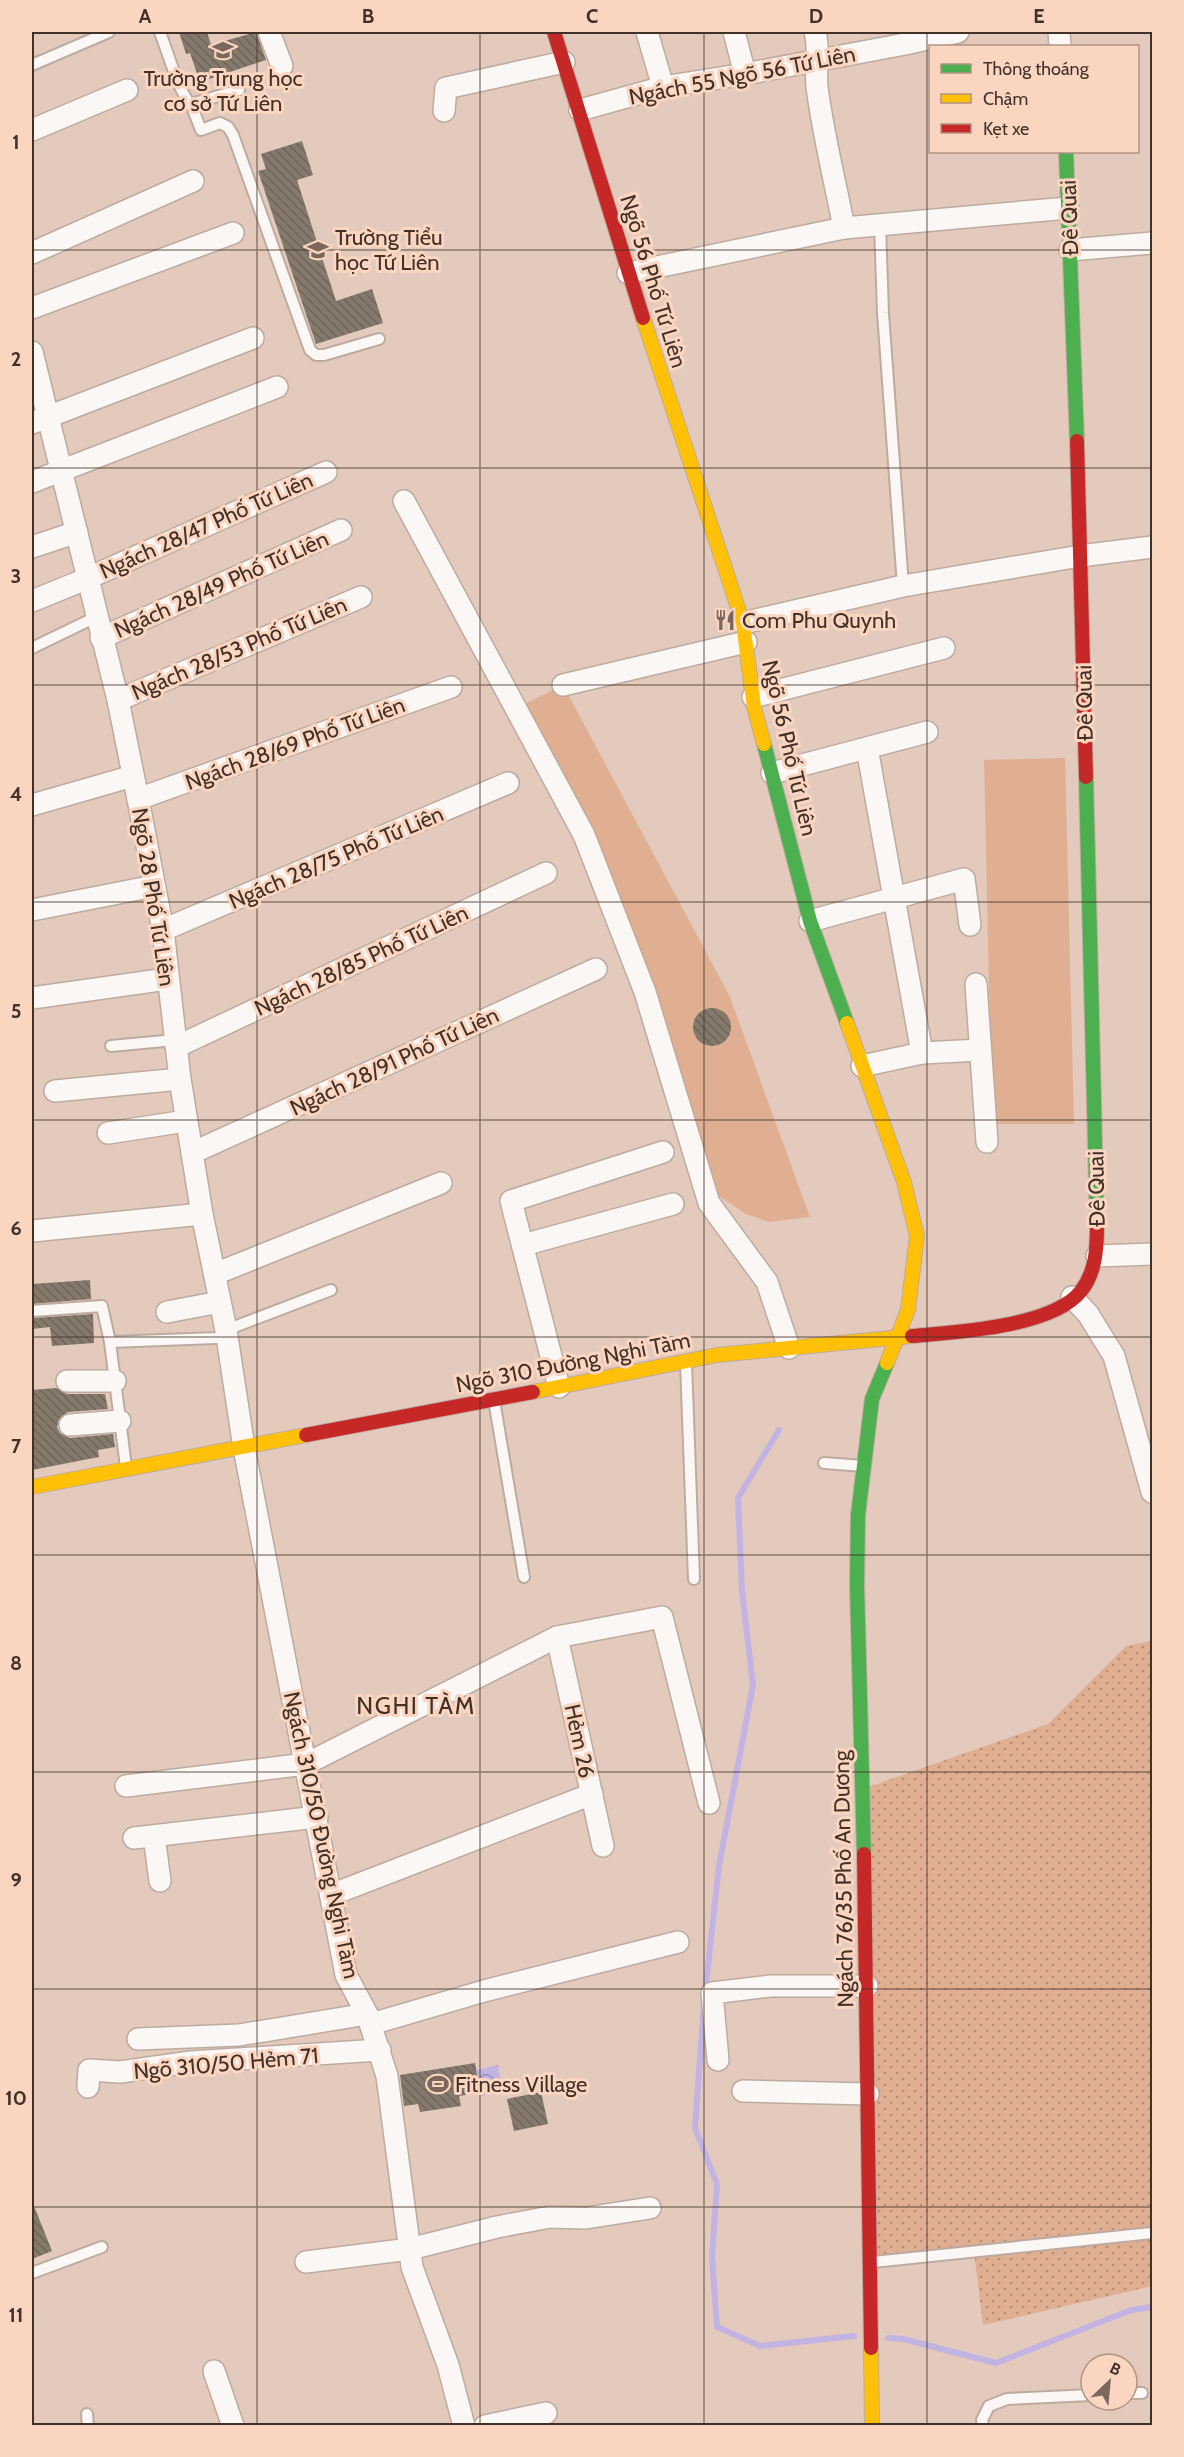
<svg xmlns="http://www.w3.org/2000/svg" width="1184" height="2457" font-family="Cabin,sans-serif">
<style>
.grass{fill:url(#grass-dots)}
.park{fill:#e0ae91}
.water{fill:url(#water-waves)}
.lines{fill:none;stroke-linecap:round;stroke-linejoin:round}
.stream{stroke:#c2b3e2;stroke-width:6}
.building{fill:url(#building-back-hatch)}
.lane-casing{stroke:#beaba0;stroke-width:14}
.street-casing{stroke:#beaba0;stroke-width:24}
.fast-casing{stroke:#beaba0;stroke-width:16}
.slow-casing{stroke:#beaba0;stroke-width:16}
.jam-casing{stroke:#beaba0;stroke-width:16}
.lane{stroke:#fbf7f5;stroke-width:10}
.street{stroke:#fbf7f5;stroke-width:21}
.fast{stroke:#4caf50;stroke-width:14}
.slow{stroke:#ffc107;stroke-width:14}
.jam{stroke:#c62828;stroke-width:14}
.grid{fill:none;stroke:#433127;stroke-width:1.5;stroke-opacity:0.55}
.labels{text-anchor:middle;stroke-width:6;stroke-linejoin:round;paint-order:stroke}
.street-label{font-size:22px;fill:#433127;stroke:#fad5c0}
.poi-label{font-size:22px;fill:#433127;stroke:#fad5c0;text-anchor:start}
.neighbourhood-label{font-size:24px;letter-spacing:1.5px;fill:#433127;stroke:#fad5c0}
.neatline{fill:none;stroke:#433127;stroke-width:2}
.grid-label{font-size:20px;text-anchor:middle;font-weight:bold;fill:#433127}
</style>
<defs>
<pattern id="grass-dots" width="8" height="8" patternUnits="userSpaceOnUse" patternTransform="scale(1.5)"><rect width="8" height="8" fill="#e0ae91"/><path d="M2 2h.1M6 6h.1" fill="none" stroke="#b78e76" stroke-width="1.8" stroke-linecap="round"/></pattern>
<pattern id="water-waves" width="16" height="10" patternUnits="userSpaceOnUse" patternTransform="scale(1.5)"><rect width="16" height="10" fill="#c2b3e2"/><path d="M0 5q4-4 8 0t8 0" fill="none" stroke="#9f92b7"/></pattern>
<pattern id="building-back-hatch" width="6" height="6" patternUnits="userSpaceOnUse" patternTransform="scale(1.5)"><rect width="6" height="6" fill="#84796b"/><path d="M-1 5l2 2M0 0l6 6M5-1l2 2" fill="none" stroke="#6e6458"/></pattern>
</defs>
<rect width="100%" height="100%" fill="#e3cabc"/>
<polygon class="grass" points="1152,1641 1152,2286 983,2325 974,2252 870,2262 863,1789 1048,1724 1126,1646"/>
<g class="park">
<polygon points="563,685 730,997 810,1217 769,1222 746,1214 704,1186 653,991 595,832 521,706"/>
<polygon points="1065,758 1074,1124 992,1124 984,760"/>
</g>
<polygon class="water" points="498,2065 503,2092 481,2096 476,2070"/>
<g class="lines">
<g class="stream">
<polyline points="705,1993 719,1866 753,1685 742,1591 738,1498 779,1430"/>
<polyline points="704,2003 695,2128 717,2184 712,2257 717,2327 760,2346 854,2336"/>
<polyline points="888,2338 903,2339 996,2363 1131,2310 1152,2307"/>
</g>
</g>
<g class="building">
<polygon points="179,32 207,32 211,45 256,32 266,60 200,82 190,53 186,54"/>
<polygon points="302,141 313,175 297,180 336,301 372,289 383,323 316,344 258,171 266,169 261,154"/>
<circle cx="712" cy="1027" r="19"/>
<polygon points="90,1280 91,1299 32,1304 32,1284"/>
<polygon points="93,1314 94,1343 52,1346 50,1327 32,1329 32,1318"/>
<polygon points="56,1388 67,1394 105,1394 108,1409 68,1412 59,1419 57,1427 60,1433 70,1438 113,1434 115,1447 98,1450 99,1457 32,1470 32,1390"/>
<polygon points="475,2063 480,2093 459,2096 461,2106 420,2112 418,2104 404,2106 400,2075"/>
<polygon points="541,2092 548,2124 514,2131 507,2099"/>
<polygon points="32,2201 52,2251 32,2259"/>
</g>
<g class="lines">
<defs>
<g id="lane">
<polyline points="160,32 178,83 188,102 191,104 239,90"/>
<polyline points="32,65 109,32"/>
<polyline points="191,104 201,130 220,123 228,127 233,135 310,350 316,355 324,355 379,339"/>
<polyline points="880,225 883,313 903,586"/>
<polyline points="32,648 96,617"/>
<polyline points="111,1046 175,1040"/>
<polyline points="32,1311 102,1306 110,1342 126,1467"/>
<polyline points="226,1330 331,1290"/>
<polyline points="110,1342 216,1338 226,1335"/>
<polyline points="686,1363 694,1579"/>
<polyline points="494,1400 524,1577"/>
<polyline points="824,1463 864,1466"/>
<polyline points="873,2262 1152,2233"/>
<polyline points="32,2273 102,2247"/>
<polyline points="1127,2393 1142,2393"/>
<polyline points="87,2414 88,2426"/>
<polyline points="983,2426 982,2420 989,2406 1007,2399 1091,2395"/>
</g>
<g id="street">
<polyline points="269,32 282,66"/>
<polyline points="647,32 663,87"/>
<polyline points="734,32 745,74"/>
<path d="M815,32C820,49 815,68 817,87C823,134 835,181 844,228"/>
<polyline points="1059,32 1060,46"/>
<polyline points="580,110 663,87 745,74 905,44 958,32"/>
<polyline points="444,111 446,88 564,62"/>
<polyline points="32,130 127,90"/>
<polyline points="1070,250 1152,243"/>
<polyline points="32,253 193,181"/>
<polyline points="628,273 844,228 1068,208"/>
<polyline points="32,308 233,233"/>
<polyline points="32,352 118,700 138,799 163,930 180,1079 202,1214 226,1330 244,1448 346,1975 367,2014 387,2076 412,2267 448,2365 464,2426"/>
<polyline points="32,423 253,338"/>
<polyline points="32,482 277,387"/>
<polyline points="404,501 584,835 645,992 709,1203 767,1282 789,1348"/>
<polyline points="32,547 77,532"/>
<polyline points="32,601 86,579 326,472"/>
<polyline points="743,623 903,586 1080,556 1152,547"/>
<polyline points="101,638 341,530"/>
<polyline points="563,685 746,642"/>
<polyline points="753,697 944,648"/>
<polyline points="118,700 361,597"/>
<polyline points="867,748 922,1053"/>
<polyline points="772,773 927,732"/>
<polyline points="138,799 451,687"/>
<polyline points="32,805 133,776"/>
<polyline points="32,910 154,886"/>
<polyline points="810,921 964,879 970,925"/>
<polyline points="163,930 508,783"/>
<polyline points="976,984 987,1142"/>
<polyline points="32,998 167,979"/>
<polyline points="176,1047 546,873"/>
<polyline points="862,1066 922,1053 980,1050"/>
<polyline points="55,1091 180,1079"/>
<polyline points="108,1133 186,1121"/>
<polyline points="192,1153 596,969"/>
<polyline points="32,1231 202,1214"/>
<polyline points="523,1245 673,1204"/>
<polyline points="1097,1256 1152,1254"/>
<polyline points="215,1274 441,1183"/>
<polyline points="1072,1297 1088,1314 1114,1356 1152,1492"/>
<polyline points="167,1312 220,1302"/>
<polyline points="67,1381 115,1381"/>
<polyline points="559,1387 511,1201 663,1152"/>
<polyline points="70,1425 120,1421"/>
<polyline points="557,1637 603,1846"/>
<polyline points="126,1786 306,1764 557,1637 662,1617 709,1803"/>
<polyline points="154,1836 160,1881"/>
<polyline points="134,1838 317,1817"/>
<polyline points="331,1895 592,1794"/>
<polyline points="371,2024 484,1991 678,1942"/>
<polyline points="138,2039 239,2035 367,2014"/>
<polyline points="718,2060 712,1993 770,1986 867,1986"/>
<polyline points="88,2087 89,2070 120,2072 191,2062 380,2050"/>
<polyline points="743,2091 868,2094"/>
<polyline points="306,2262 410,2249 497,2227 550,2217 586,2218 650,2208"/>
<polyline points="214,2371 233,2426"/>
<polyline points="485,2426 546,2413"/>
</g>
<g id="fast">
<polyline points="1066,152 1077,441"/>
<polyline points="764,744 810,921 847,1023"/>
<polyline points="1086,777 1097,1225"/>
<polyline points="864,1854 857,1585 858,1515 872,1399 887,1363"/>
</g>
<g id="slow">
<polyline points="643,318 743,623 754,707 764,744"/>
<polyline points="847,1023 904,1182 917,1236 908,1310 887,1363"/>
<polyline points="533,1392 717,1355 912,1336"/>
<polyline points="32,1487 306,1435"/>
<polyline points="871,2348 872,2426"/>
</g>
<g id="jam">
<polyline points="554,32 643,318"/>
<polyline points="1077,441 1086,777"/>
<path d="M912,1336C956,1332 1053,1327 1081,1291C1096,1272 1097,1248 1097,1225"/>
<polyline points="306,1435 533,1392"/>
<polyline points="864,1854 871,2348"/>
</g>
</defs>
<use href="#lane" class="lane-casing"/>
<use href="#street" class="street-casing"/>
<use href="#fast" class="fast-casing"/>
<use href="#slow" class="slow-casing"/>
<use href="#jam" class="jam-casing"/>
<use href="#lane" class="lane"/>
<use href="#street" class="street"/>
<use href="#fast" class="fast"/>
<use href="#slow" class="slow"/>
<use href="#jam" class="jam"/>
</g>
<path class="grid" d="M257,32V2426M480,32V2426M704,32V2426M927,32V2426M32,250H1152M32,468H1152M32,685H1152M32,902H1152M32,1120H1152M32,1337H1152M32,1555H1152M32,1772H1152M32,1989H1152M32,2207H1152"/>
<defs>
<symbol id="school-bare" viewBox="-9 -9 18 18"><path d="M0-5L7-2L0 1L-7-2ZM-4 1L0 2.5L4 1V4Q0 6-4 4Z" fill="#7b675b" stroke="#fad5c0" stroke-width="2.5" paint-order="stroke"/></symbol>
<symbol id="restaurant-bare" viewBox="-9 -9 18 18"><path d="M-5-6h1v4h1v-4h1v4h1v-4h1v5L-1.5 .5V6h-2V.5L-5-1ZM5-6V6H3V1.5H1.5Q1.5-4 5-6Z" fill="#7b675b" stroke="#fad5c0" stroke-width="2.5" paint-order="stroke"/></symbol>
<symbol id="stadium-bare" viewBox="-9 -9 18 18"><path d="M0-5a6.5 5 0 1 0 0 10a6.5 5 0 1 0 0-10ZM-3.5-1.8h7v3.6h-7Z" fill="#7b675b" stroke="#fad5c0" stroke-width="2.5" paint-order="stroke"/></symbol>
</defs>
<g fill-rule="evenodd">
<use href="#school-bare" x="208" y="35" width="30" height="30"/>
<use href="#school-bare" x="303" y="235" width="30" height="30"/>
<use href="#restaurant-bare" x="710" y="605" width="30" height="30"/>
<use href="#stadium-bare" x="423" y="2069" width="30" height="30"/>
</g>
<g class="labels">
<g class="street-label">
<text transform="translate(742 75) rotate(-11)" y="8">Ngách 55 Ngõ 56 Tứ Liên</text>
<text transform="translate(1069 218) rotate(-92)" y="8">Đê Quai</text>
<text transform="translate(654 281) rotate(73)" y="8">Ngõ 56 Phố Tứ Liên</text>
<text transform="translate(206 525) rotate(-24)" y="8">Ngách 28/47 Phố Tứ Liên</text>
<text transform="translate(221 584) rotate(-24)" y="8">Ngách 28/49 Phố Tứ Liên</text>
<text transform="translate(239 648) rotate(-23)" y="8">Ngách 28/53 Phố Tứ Liên</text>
<text transform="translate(1084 703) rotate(-91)" y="8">Đê Quai</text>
<text transform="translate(295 743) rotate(-20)" y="8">Ngách 28/69 Phố Tứ Liên</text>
<text transform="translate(790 748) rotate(77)" y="8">Ngõ 56 Phố Tứ Liên</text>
<text transform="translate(336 857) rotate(-23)" y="8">Ngách 28/75 Phố Tứ Liên</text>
<text transform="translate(154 897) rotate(81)" y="8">Ngõ 28 Phố Tứ Liên</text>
<text transform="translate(361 960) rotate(-25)" y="8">Ngách 28/85 Phố Tứ Liên</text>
<text transform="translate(394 1061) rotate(-25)" y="8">Ngách 28/91 Phố Tứ Liên</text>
<text transform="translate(1096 1189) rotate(-91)" y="8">Đê Quai</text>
<text transform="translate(573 1362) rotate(-11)" y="8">Ngõ 310 Đường Nghi Tàm</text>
<text transform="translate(580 1741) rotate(78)" y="8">Hẻm 26</text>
<text transform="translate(322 1835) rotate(78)" y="8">Ngách 310/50 Đường Nghi Tàm</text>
<text transform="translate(843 1879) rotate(-91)" y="8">Ngách 76/35 Phố An Dương</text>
<text transform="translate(226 2063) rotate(-5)" y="8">Ngõ 310/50 Hẻm 71</text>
</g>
<g class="poi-label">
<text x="223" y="86" text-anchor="middle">Trường Trung học<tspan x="223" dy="25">cơ sở Tứ Liên</tspan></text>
<text x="335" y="245">Trường Tiểu<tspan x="335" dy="25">học Tứ Liên</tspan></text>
<text x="742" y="628">Com Phu Quynh</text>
<text x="455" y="2092">Fitness Village</text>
</g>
<g class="neighbourhood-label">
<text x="416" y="1714">NGHI TÀM</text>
</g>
</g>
<rect width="1184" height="2457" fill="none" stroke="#fad5c0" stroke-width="66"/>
<rect x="929" y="45" width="210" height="108" fill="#fad5c0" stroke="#b19383" stroke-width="1.5"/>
<rect x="941" y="64" width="30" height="9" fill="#4caf50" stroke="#b19383" stroke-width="1.5"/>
<text x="983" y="75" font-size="18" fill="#433127">Thông thoáng</text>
<rect x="941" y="94" width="30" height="9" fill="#ffc107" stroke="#b19383" stroke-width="1.5"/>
<text x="983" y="105" font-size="18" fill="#433127">Chậm</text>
<rect x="941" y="124" width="30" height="9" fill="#c62828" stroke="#b19383" stroke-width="1.5"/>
<text x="983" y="135" font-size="18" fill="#433127">Kẹt xe</text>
<g transform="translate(1109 2382) rotate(26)"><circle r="28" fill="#fad5c0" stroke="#b19383" stroke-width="1.5"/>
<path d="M0-4.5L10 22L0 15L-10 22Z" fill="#7b675b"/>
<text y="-9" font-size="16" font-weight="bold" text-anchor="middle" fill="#433127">B</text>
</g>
<rect x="33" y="33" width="1118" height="2391" class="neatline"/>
<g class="grid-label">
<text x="145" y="23">A</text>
<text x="368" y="23">B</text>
<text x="592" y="23">C</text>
<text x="816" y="23">D</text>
<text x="1039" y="23">E</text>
<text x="16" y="149">1</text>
<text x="16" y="366">2</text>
<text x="16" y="583">3</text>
<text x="16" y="801">4</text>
<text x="16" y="1018">5</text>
<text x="16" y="1235">6</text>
<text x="16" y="1453">7</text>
<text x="16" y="1670">8</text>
<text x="16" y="1887">9</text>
<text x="16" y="2105">10</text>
<text x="16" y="2322">11</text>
</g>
</svg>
